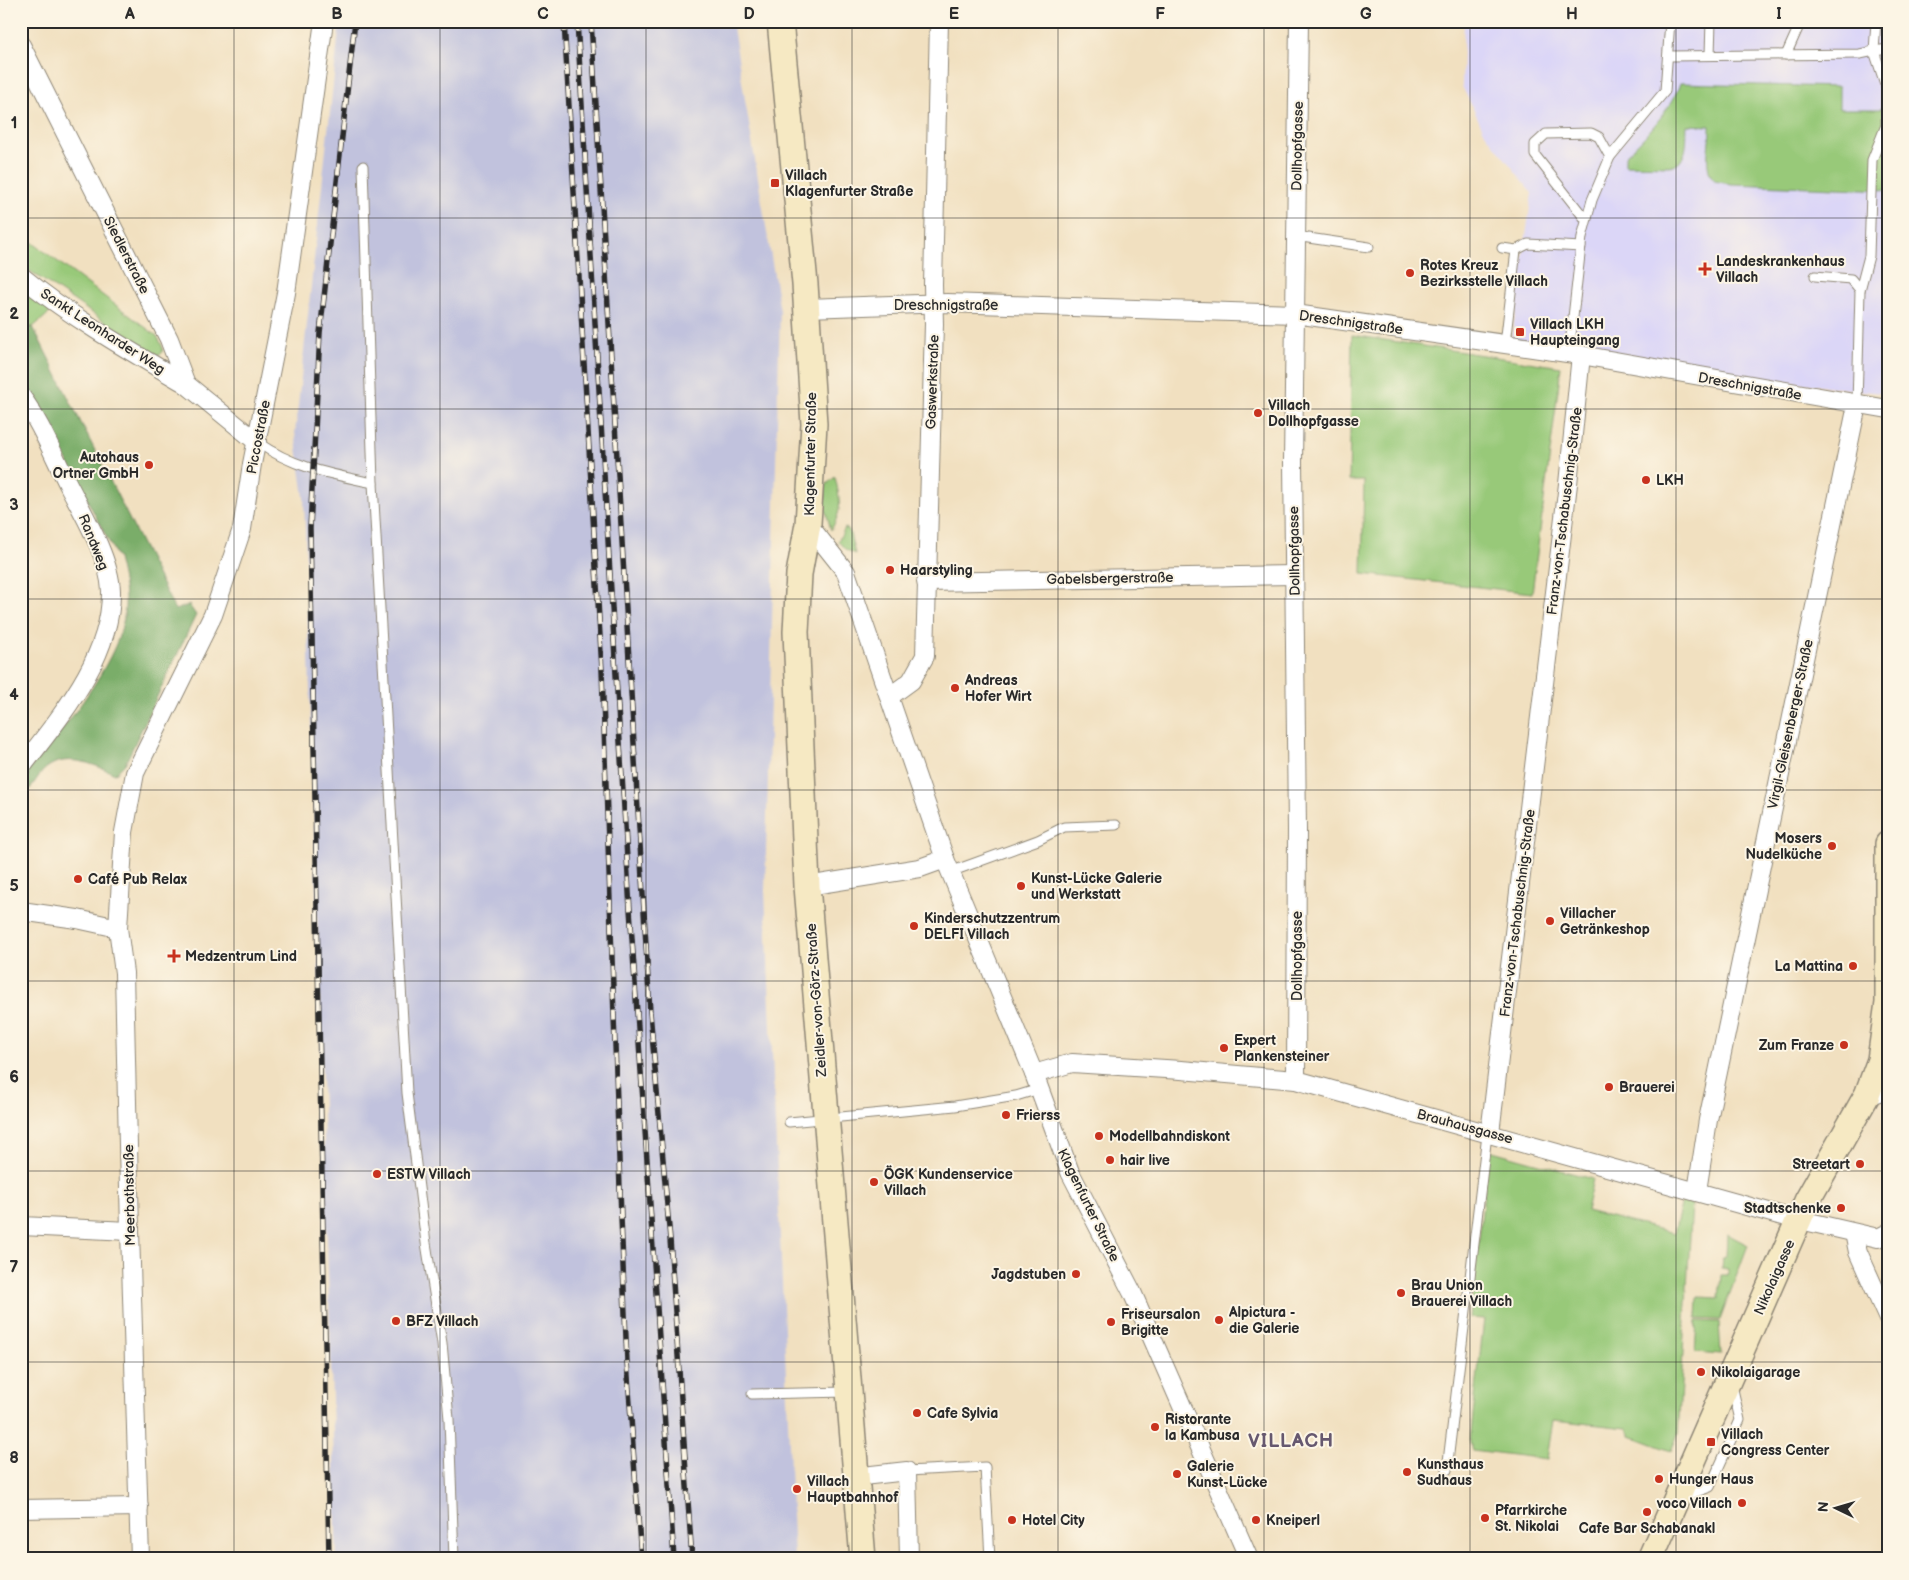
<svg xmlns="http://www.w3.org/2000/svg" width="1909" height="1580" font-family="'Balsamiq Sans',sans-serif">
<style>
.built{fill:#dbd6f7}
.industrial{fill:#c1c2dd}
.green{fill:#98c979;stroke:#627a52}
.forest{fill:#7aad69;stroke:#526c4a}
.lines{fill:none;stroke-linecap:round;stroke-linejoin:round}
.lane-casing{stroke:#8e8676;stroke-width:11}
.street-casing{stroke:#8e8676;stroke-width:20}
.secondary-casing{stroke:#8e8676;stroke-width:28}
.lane{stroke:#fff;stroke-width:9}
.street{stroke:#fff;stroke-width:18}
.secondary{stroke:#f6e9c3;stroke-width:25}
.rail-casing{stroke:#2b2b2b;stroke-width:5.5}
.rail{stroke:#fcf5e5;stroke-width:4;stroke-dasharray:11;stroke-linecap:butt}
.grid{fill:none;stroke:#2b2b2b;stroke-width:1;stroke-opacity:0.55}
.poi-dot{fill:#c8321e;stroke:#fcf5e5;stroke-width:2}
.labels{text-anchor:middle;stroke-width:4;stroke-linejoin:round;paint-order:stroke}
.street-label{font-size:14px;fill:#2b2b2b;stroke:#fcf5e5}
.poi-label{font-size:14px;font-weight:bold;fill:#2b2b2b;stroke:#fcf5e5;text-anchor:start}
.district-label{font-size:19px;font-weight:bold;letter-spacing:1px;fill:#66586f;stroke:#fcf5e5}
.neatline{fill:none;stroke:#2b2b2b;stroke-width:2}
.grid-label{font-size:16px;text-anchor:middle;font-weight:bold;fill:#2b2b2b}
</style>
<rect width="100%" height="100%" fill="#fcf5e5"/>
<filter id="ink" filterUnits="userSpaceOnUse"><feTurbulence type="fractalNoise" baseFrequency=".02" numOctaves="2"/><feDisplacementMap in="SourceGraphic" scale="10" xChannelSelector="R" yChannelSelector="G"/><feConvolveMatrix kernelMatrix="1 2 1 2 8 2 1 2 1" color-interpolation-filters="sRGB"/></filter>
<filter id="wash" filterUnits="userSpaceOnUse"><feTurbulence type="fractalNoise" baseFrequency=".0096" numOctaves="4" result="noise"/><feDisplacementMap in="SourceGraphic" scale="20" xChannelSelector="R" yChannelSelector="G"/><feGaussianBlur stdDeviation="1.12" result="paint"/><feColorMatrix in="noise" values="0 0 0 0 0 0 0 0 0 0 0 0 0 0 0 0 0 1.4 0 .05"/><feComposite in="paint" operator="in"/></filter>
<g filter="url(#wash)">
<rect width="100%" height="100%" fill="#f1e0c0"/>
<polygon class="built" points="1464,21 1888,21 1888,394 1605,360 1511,345 1532,193 1485,133 1462,86"/>
<polygon class="industrial" points="340,21 732,21 780,311 765,891 794,1559 337,1559 304,497 295,433"/>
<g class="green">
<path d="M1680,83L1839,87V109H1880L1888,105V190L1732,184C1727,183 1720,183 1716,181C1701,171 1711,140 1710,126L1687,125C1686,138 1689,159 1674,166L1625,165V156C1644,139 1673,107 1680,83Z"/>
<path d="M21,234L157,336C160,342 166,349 160,355L153,354L21,265Z"/>
<polygon points="21,288 53,310 33,327 21,329"/>
<polygon points="1352,335 1561,367 1532,593 1362,574 1364,481 1349,481"/>
<path d="M835,477C840,500 843,509 831,530L825,508L826,485Z"/>
<polygon points="845,528 849,530 855,554 845,549 838,541"/>
<polygon points="1489,1150 1593,1179 1586,1211 1674,1233 1682,1201 1692,1204 1678,1434 1671,1451 1631,1436 1627,1428 1553,1420 1547,1459 1472,1450 1470,1442 1484,1319 1470,1318"/>
<polygon points="1727,1234 1748,1245 1720,1320 1697,1319 1698,1297 1719,1298 1721,1275 1728,1275 1728,1269 1721,1269 1722,1258 1726,1257"/>
<polygon points="1697,1321 1719,1322 1721,1354 1695,1352"/>
</g>
<path class="forest" d="M33,327L175,610L189,605L196,615L125,764L115,774C94,764 63,751 43,771C38,776 34,784 29,790L21,785V779C55,739 123,661 125,608C126,591 122,575 118,559L39,407L21,382V329Z"/>
</g>
<g filter="url(#ink)">
<g class="lines">
<defs>
<g id="lane">
<polyline points="1710,55 1711,21"/>
<polyline points="1786,55 1799,26 1807,21"/>
<polyline points="1669,56 1860,54 1874,51 1876,21"/>
<polyline points="363,166 373,483 407,1093 426,1243 442,1343 449,1419 454,1559"/>
<polyline points="1586,220 1535,155 1535,144 1546,134 1591,133 1599,137 1610,157"/>
<polyline points="1295,236 1369,247"/>
<polyline points="1502,248 1516,250 1505,344"/>
<polyline points="1516,250 1528,244 1581,247"/>
<polyline points="1815,276 1851,279 1860,290 1857,405"/>
<polyline points="1860,290 1869,256 1872,160 1886,125 1886,87 1874,51 1888,49"/>
<polyline points="1569,353 1582,237 1592,200 1610,157 1665,91 1670,21"/>
<path d="M257,442C294,468 330,474 373,483"/>
<polyline points="950,872 1038,840 1064,827 1116,825"/>
<polyline points="789,1122 955,1106 1016,1096 1039,1089"/>
<polyline points="752,1394 847,1392"/>
<polyline points="1447,1470 1486,1143 1490,1133"/>
<polyline points="907,1471 985,1467 990,1559"/>
<polyline points="1682,1497 1710,1487 1740,1420 1732,1385"/>
</g>
<g id="street">
<polyline points="21,45 169,339 186,384 257,442"/>
<path d="M21,276C72,318 130,351 186,384"/>
<polyline points="807,308 947,303 1295,314 1581,355 1888,409"/>
<path d="M21,396C41,423 54,457 69,486C84,515 110,559 111,591C112,658 59,718 21,768"/>
<polyline points="808,524 846,572 945,859 1034,1074 1070,1172 1132,1292 1249,1559"/>
<polyline points="926,582 1294,575"/>
<polyline points="889,697 911,681 925,656 934,324 933,285 939,21"/>
<polyline points="807,886 920,868 945,859"/>
<polyline points="21,911 77,919 118,928"/>
<polyline points="1034,1074 1072,1063 1181,1070 1296,1080 1779,1215 1878,1238 1888,1233"/>
<polyline points="1296,1080 1297,829 1293,462 1299,21"/>
<polyline points="1867,1095 1888,1090"/>
<polyline points="1490,1133 1568,484 1581,355"/>
<polyline points="1697,1191 1708,1120 1857,405"/>
<polyline points="21,1226 130,1231"/>
<polyline points="1854,1233 1858,1252 1888,1319"/>
<polyline points="854,1477 907,1471 909,1559"/>
<polyline points="21,1509 139,1507"/>
<polyline points="140,1559 130,1231 124,973 118,928 124,832 135,773 213,615 242,529 252,464 286,293 324,21"/>
</g>
<g id="secondary">
<polyline points="780,21 805,284 814,424 808,524 799,574 796,632 807,886 863,1559"/>
<polyline points="1650,1559 1807,1201 1867,1095 1880,1060 1888,1003 1888,844"/>
</g>
</defs>
<use href="#lane" class="lane-casing"/>
<use href="#street" class="street-casing"/>
<use href="#secondary" class="secondary-casing"/>
<use href="#lane" class="lane"/>
<use href="#street" class="street"/>
<use href="#secondary" class="secondary"/>
<defs>
<g id="rail">
<polyline points="564,21 602,670 621,1217 627,1362 641,1559"/>
<polyline points="577,21 630,909 674,1559"/>
<polyline points="591,21 650,1012 670,1239 692,1559"/>
<polyline points="329,1559 310,528 320,333 355,21"/>
</g>
</defs>
<use href="#rail" class="rail-casing"/>
<use href="#rail" class="rail"/>
</g>
</g>
<path class="grid" d="M234,21V1559M440,21V1559M646,21V1559M852,21V1559M1058,21V1559M1264,21V1559M1470,21V1559M1676,21V1559M21,218H1888M21,409H1888M21,599H1888M21,790H1888M21,981H1888M21,1171H1888M21,1362H1888"/>
<g class="poi-dot">
<rect x="770" y="178" width="10" height="10" rx="2.5"/>
<path d="M1702.5 261.5h5v5h5v5h-5v5h-5v-5h-5v-5h5z"/>
<circle cx="1410" cy="273" r="5"/>
<rect x="1515" y="327" width="10" height="10" rx="2.5"/>
<circle cx="1258" cy="413" r="5"/>
<circle cx="149" cy="465" r="5"/>
<circle cx="1646" cy="480" r="5"/>
<circle cx="890" cy="570" r="5"/>
<circle cx="955" cy="688" r="5"/>
<circle cx="1832" cy="846" r="5"/>
<circle cx="78" cy="879" r="5"/>
<circle cx="1021" cy="886" r="5"/>
<circle cx="1550" cy="921" r="5"/>
<circle cx="914" cy="926" r="5"/>
<path d="M171.5 948.5h5v5h5v5h-5v5h-5v-5h-5v-5h5z"/>
<circle cx="1853" cy="966" r="5"/>
<circle cx="1844" cy="1045" r="5"/>
<circle cx="1224" cy="1048" r="5"/>
<circle cx="1609" cy="1087" r="5"/>
<circle cx="1006" cy="1115" r="5"/>
<circle cx="1099" cy="1136" r="5"/>
<circle cx="1110" cy="1160" r="5"/>
<circle cx="1860" cy="1164" r="5"/>
<circle cx="377" cy="1174" r="5"/>
<circle cx="874" cy="1182" r="5"/>
<circle cx="1841" cy="1208" r="5"/>
<circle cx="1076" cy="1274" r="5"/>
<circle cx="1401" cy="1293" r="5"/>
<circle cx="1219" cy="1320" r="5"/>
<circle cx="396" cy="1321" r="5"/>
<circle cx="1111" cy="1322" r="5"/>
<circle cx="1701" cy="1372" r="5"/>
<circle cx="917" cy="1413" r="5"/>
<circle cx="1155" cy="1427" r="5"/>
<rect x="1706" y="1437" width="10" height="10" rx="2.5"/>
<circle cx="1407" cy="1472" r="5"/>
<circle cx="1177" cy="1474" r="5"/>
<circle cx="1659" cy="1479" r="5"/>
<circle cx="797" cy="1489" r="5"/>
<circle cx="1742" cy="1503" r="5"/>
<circle cx="1647" cy="1512" r="5"/>
<circle cx="1485" cy="1518" r="5"/>
<circle cx="1012" cy="1520" r="5"/>
<circle cx="1256" cy="1520" r="5"/>
</g>
<g class="labels">
<g class="street-label">
<text transform="translate(1297 146) rotate(-89)" y="5">Dollhopfgasse</text>
<text transform="translate(127 255) rotate(63)" y="5">Siedlerstraße</text>
<text x="946" y="310">Dreschnigstraße</text>
<text transform="translate(1351 322) rotate(8)" y="5">Dreschnigstraße</text>
<text transform="translate(103 331) rotate(33)" y="5">Sankt Leonharder Weg</text>
<text transform="translate(932 382) rotate(-88)" y="5">Gaswerkstraße</text>
<text transform="translate(1750 386) rotate(10)" y="5">Dreschnigstraße</text>
<text transform="translate(258 437) rotate(-79)" y="5">Piccostraße</text>
<text transform="translate(810 454) rotate(-89)" y="5">Klagenfurter Straße</text>
<text transform="translate(1564 511) rotate(-83)" y="5">Franz-von-Tschabuschnig-Straße</text>
<text transform="translate(94 542) rotate(68)" y="5">Randweg</text>
<text transform="translate(1294 551) rotate(-91)" y="5">Dollhopfgasse</text>
<text transform="translate(1110 578) rotate(-1)" y="5">Gabelsbergerstraße</text>
<text transform="translate(1790 724) rotate(-78)" y="5">Virgil-Gleisenberger-Straße</text>
<text transform="translate(1517 913) rotate(-83)" y="5">Franz-von-Tschabuschnig-Straße</text>
<text transform="translate(1297 956) rotate(-90)" y="5">Dollhopfgasse</text>
<text transform="translate(816 1000) rotate(-94)" y="5">Zeidler-von-Görz-Straße</text>
<text transform="translate(1465 1126) rotate(15)" y="5">Brauhausgasse</text>
<text transform="translate(129 1195) rotate(-91)" y="5">Meerbothstraße</text>
<text transform="translate(1089 1205) rotate(64)" y="5">Klagenfurter Straße</text>
<text transform="translate(1774 1277) rotate(-66)" y="5">Nikolaigasse</text>
</g>
<g class="poi-label">
<text x="785" y="180">Villach<tspan x="785" dy="16">Klagenfurter Straße</tspan></text>
<text x="1716" y="266">Landeskrankenhaus<tspan x="1716" dy="16">Villach</tspan></text>
<text x="1420" y="270">Rotes Kreuz<tspan x="1420" dy="16">Bezirksstelle Villach</tspan></text>
<text x="1530" y="329">Villach LKH<tspan x="1530" dy="16">Haupteingang</tspan></text>
<text x="1268" y="410">Villach<tspan x="1268" dy="16">Dollhopfgasse</tspan></text>
<text x="139" y="462" text-anchor="end">Autohaus<tspan x="139" dy="16">Ortner GmbH</tspan></text>
<text x="1656" y="485">LKH</text>
<text x="900" y="575">Haarstyling</text>
<text x="965" y="685">Andreas<tspan x="965" dy="16">Hofer Wirt</tspan></text>
<text x="1822" y="843" text-anchor="end">Mosers<tspan x="1822" dy="16">Nudelküche</tspan></text>
<text x="1031" y="883">Kunst-Lücke Galerie<tspan x="1031" dy="16">und Werkstatt</tspan></text>
<text x="88" y="884">Café Pub Relax</text>
<text x="1560" y="918">Villacher<tspan x="1560" dy="16">Getränkeshop</tspan></text>
<text x="924" y="923">Kinderschutzzentrum<tspan x="924" dy="16">DELFI Villach</tspan></text>
<text x="185" y="961">Medzentrum Lind</text>
<text x="1843" y="971" text-anchor="end">La Mattina</text>
<text x="1234" y="1045">Expert<tspan x="1234" dy="16">Plankensteiner</tspan></text>
<text x="1834" y="1050" text-anchor="end">Zum Franze</text>
<text x="1619" y="1092">Brauerei</text>
<text x="1016" y="1120">Frierss</text>
<text x="1109" y="1141">Modellbahndiskont</text>
<text x="1120" y="1165">hair live</text>
<text x="1850" y="1169" text-anchor="end">Streetart</text>
<text x="387" y="1179">ESTW Villach</text>
<text x="884" y="1179">ÖGK Kundenservice<tspan x="884" dy="16">Villach</tspan></text>
<text x="1831" y="1213" text-anchor="end">Stadtschenke</text>
<text x="1066" y="1279" text-anchor="end">Jagdstuben</text>
<text x="1411" y="1290">Brau Union<tspan x="1411" dy="16">Brauerei Villach</tspan></text>
<text x="1229" y="1317">Alpictura -<tspan x="1229" dy="16">die Galerie</tspan></text>
<text x="1121" y="1319">Friseursalon<tspan x="1121" dy="16">Brigitte</tspan></text>
<text x="406" y="1326">BFZ Villach</text>
<text x="1711" y="1377">Nikolaigarage</text>
<text x="927" y="1418">Cafe Sylvia</text>
<text x="1165" y="1424">Ristorante<tspan x="1165" dy="16">la Kambusa</tspan></text>
<text x="1721" y="1439">Villach<tspan x="1721" dy="16">Congress Center</tspan></text>
<text x="1417" y="1469">Kunsthaus<tspan x="1417" dy="16">Sudhaus</tspan></text>
<text x="1187" y="1471">Galerie<tspan x="1187" dy="16">Kunst-Lücke</tspan></text>
<text x="1669" y="1484">Hunger Haus</text>
<text x="807" y="1486">Villach<tspan x="807" dy="16">Hauptbahnhof</tspan></text>
<text x="1732" y="1508" text-anchor="end">voco Villach</text>
<text x="1495" y="1515">Pfarrkirche<tspan x="1495" dy="16">St. Nikolai</tspan></text>
<text x="1022" y="1525">Hotel City</text>
<text x="1266" y="1525">Kneiperl</text>
<text x="1647" y="1533" text-anchor="middle">Cafe Bar Schabanakl</text>
</g>
<g class="district-label">
<text x="1291" y="1447">VILLACH</text>
</g>
</g>
<rect width="1909" height="1580" fill="none" stroke="#fcf5e5" stroke-width="55"/>
<g transform="translate(1836 1508) rotate(275)" stroke="#fcf5e5" stroke-width="4" paint-order="stroke">
<path d="M0-4L9 19L0 12L-9 19Z" fill="#2b2b2b"/>
<text y="-8" font-size="14" font-weight="bold" text-anchor="middle" fill="#2b2b2b">N</text>
</g>
<rect x="28" y="28" width="1854" height="1524" class="neatline"/>
<g class="grid-label">
<text x="130" y="19">A</text>
<text x="337" y="19">B</text>
<text x="543" y="19">C</text>
<text x="749" y="19">D</text>
<text x="954" y="19">E</text>
<text x="1160" y="19">F</text>
<text x="1366" y="19">G</text>
<text x="1572" y="19">H</text>
<text x="1779" y="19">I</text>
<text x="14" y="128">1</text>
<text x="14" y="319">2</text>
<text x="14" y="510">3</text>
<text x="14" y="700">4</text>
<text x="14" y="891">5</text>
<text x="14" y="1082">6</text>
<text x="14" y="1272">7</text>
<text x="14" y="1463">8</text>
</g>
</svg>
